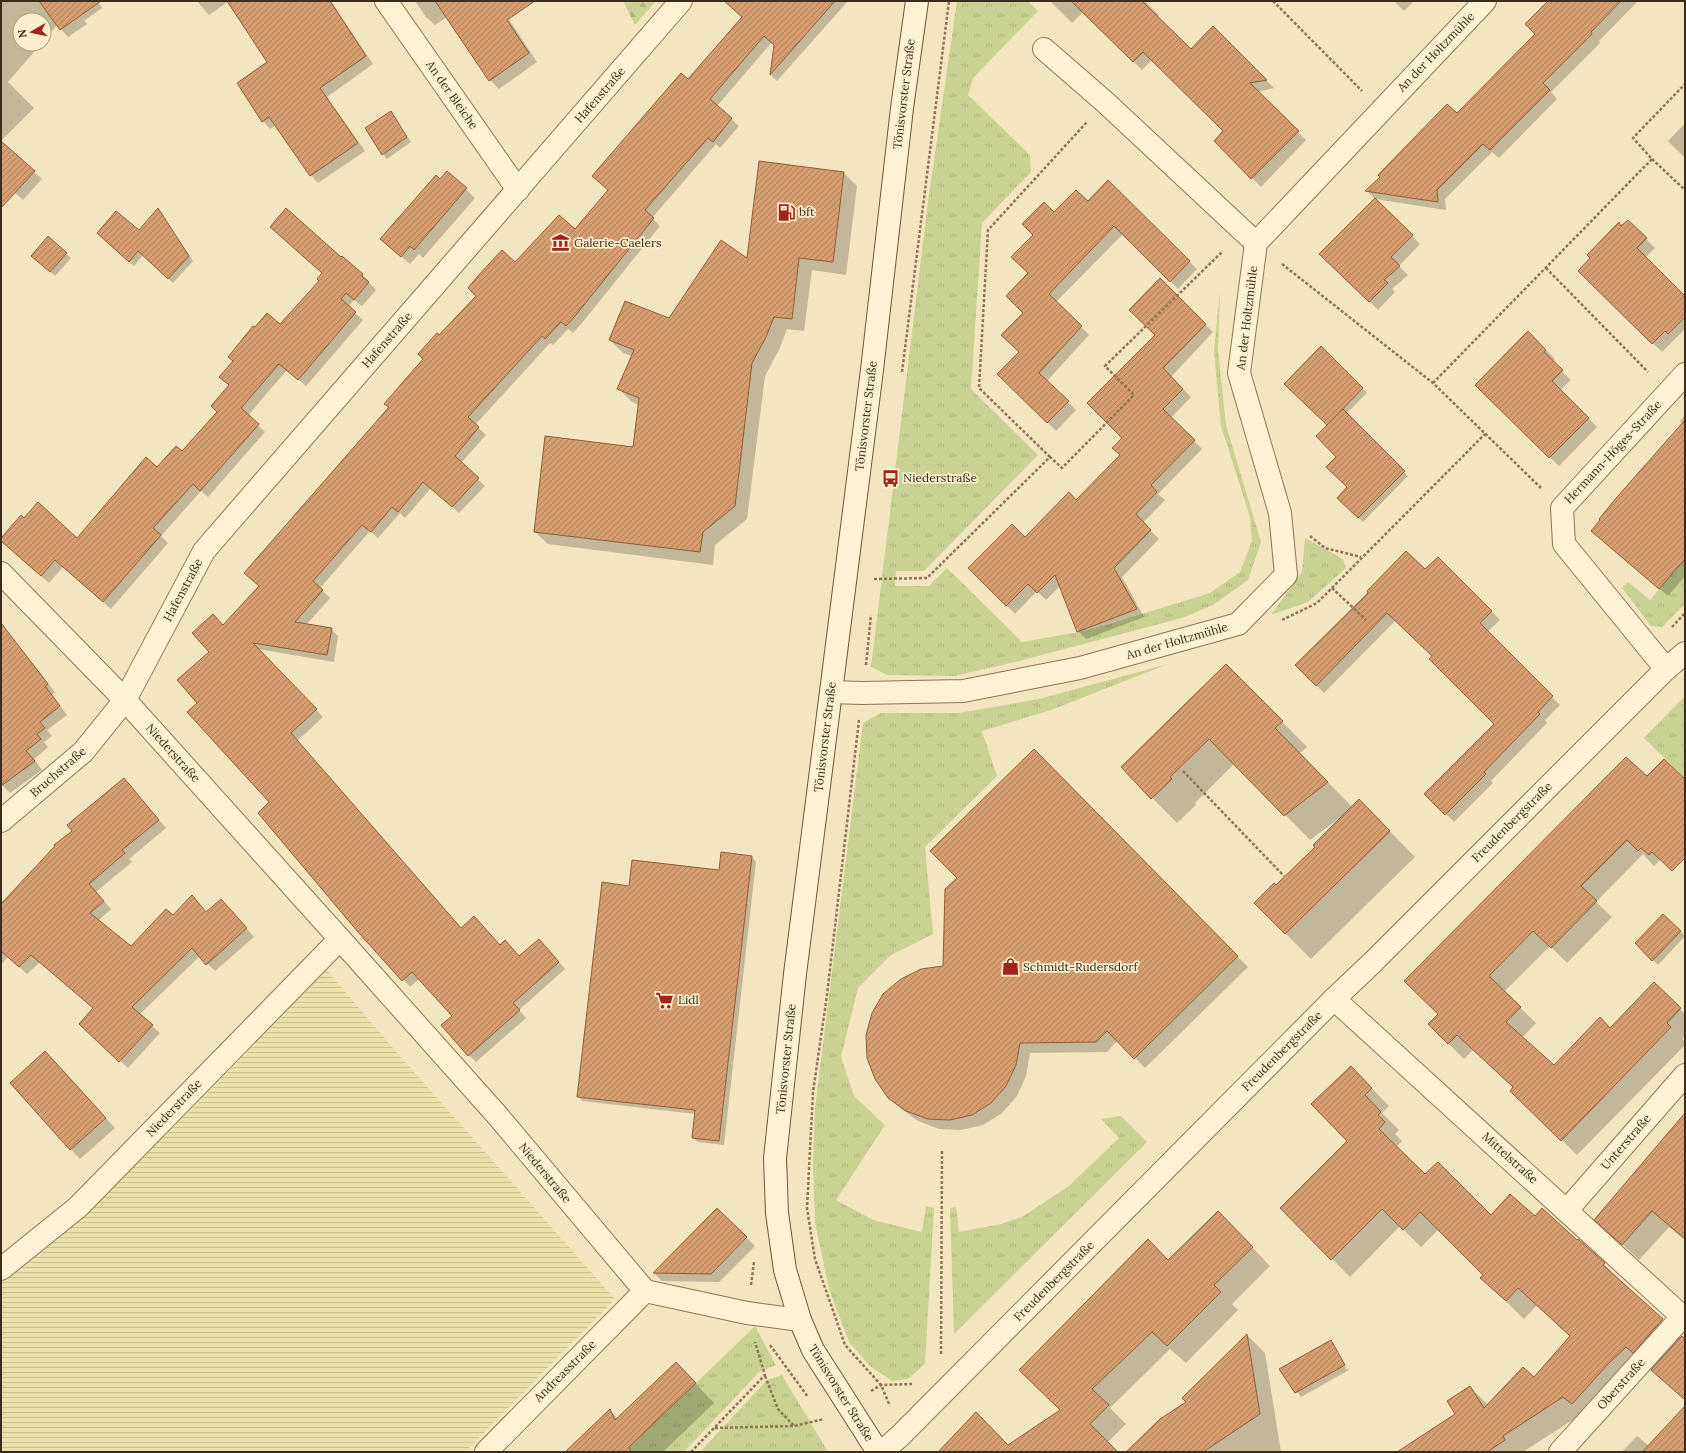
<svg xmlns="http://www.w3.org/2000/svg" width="1686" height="1453" font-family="Lora,serif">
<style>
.farmland{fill:url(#farmland-rules)}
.grass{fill:url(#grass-tufts)}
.forest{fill:url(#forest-firs)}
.shadow{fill:#0003}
.building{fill:url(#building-hatch);stroke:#905e38}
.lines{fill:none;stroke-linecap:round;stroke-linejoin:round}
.street-casing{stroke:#8e7555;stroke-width:24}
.secondary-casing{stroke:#705638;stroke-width:24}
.path{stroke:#8e7555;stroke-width:2.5;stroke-dasharray:3 2;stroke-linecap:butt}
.street{stroke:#fdf2d3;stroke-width:22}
.secondary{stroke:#fdf2d3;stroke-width:22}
.labels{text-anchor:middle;stroke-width:3.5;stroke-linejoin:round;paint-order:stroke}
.street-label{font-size:12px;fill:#3c2c1b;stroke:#f9efcf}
.poi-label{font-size:12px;fill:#3c2c1b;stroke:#f9efcf;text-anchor:start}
</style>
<defs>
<pattern id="farmland-rules" width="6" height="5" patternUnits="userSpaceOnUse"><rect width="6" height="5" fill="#eae2ab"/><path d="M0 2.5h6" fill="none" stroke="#cac293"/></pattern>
<pattern id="grass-tufts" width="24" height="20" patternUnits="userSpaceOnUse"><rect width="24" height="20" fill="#c9d292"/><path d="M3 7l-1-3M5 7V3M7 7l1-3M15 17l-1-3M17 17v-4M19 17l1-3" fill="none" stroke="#aeb47d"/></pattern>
<pattern id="forest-firs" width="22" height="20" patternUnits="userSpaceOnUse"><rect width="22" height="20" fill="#c9d292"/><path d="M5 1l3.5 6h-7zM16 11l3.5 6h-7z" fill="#aeb47d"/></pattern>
<pattern id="building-hatch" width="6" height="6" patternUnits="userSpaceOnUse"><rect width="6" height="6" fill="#d69e70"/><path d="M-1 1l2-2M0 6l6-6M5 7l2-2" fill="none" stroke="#af815b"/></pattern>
</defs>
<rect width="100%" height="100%" fill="#f3e5bf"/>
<polygon class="farmland" points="327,970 392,1047 615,1299 465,1452 1,1452 1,1283 72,1227 181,1120"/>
<g class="grass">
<polygon points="957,1 1028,1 1038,11 973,78 968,95 1030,155 1031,172 982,223 971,389 1038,455 924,571 896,571 895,586 929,586 947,568 1022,642 1079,632 1106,625 1210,593 1240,572 1252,541 1250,517 1221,426 1214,350 1220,291 1218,350 1226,425 1261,542 1248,580 1213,605 1182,618 1019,661 955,676 887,675 871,667 928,202"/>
<polygon points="1305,538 1343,559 1346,568 1308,602 1271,615 1302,572"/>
<polygon points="1685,559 1685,604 1662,627 1651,626 1622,588 1628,582 1650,600"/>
<polygon points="1168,664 1051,710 982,731 997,776 925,847 933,934 891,955 858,988 841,1057 854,1096 885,1125 836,1200 873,1220 922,1232 926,1206 934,1208 925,1364 908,1379 892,1381 870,1366 849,1342 829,1289 815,1223 813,1164 815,1108 863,723 881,713 959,713 1039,699"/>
<polygon points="1685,696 1685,778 1644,738"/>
<polygon points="1121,1116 1147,1142 954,1334 950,1208 956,1207 959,1232 1001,1224 1022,1217 1069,1186 1119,1138 1101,1119"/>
<polygon points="755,1326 776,1365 759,1372 684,1452 625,1452"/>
<polygon points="782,1375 828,1452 700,1452 767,1380"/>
</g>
<polygon class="forest" points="623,1 656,1 635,25"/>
<g class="shadow">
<polygon points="1,1 98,1 102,8 84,21 87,24 68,37 57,25 44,40 44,20 20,20 20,44 41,44 8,82 34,108 1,141"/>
<polygon points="197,1 331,1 373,64 327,97 365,151 318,183 311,175 276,125 270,129 263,121 269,63 229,1 209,15"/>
<polygon points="415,1 458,1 462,7 435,25 426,17"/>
<polygon points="745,1 848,1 777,81 771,75 775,45 772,42 717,106 739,126 720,148 716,144 652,218 660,226 582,323 573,333 568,329 553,345 550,343 475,425 486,435 461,463 485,486 459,513 431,488 405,518 400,513 378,538 370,531 320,588 330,598 306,625 331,629 338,636 334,662 258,649 323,717 297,741 462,929 500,946 519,957 546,947 565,969 519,1010 526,1018 476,1062 469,1055 453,1016 419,979 410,987 358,932 270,802 198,703 210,652 224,626 260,586 424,360 439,336 515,264 575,231 609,190 688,81 743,17"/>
<polygon points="1050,1 1145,1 1159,15 1157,17 1191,50 1213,27 1274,88 1257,92 1306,140 1261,187 1215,141 1225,131 1152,60 1142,70 1083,12 1072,23"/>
<polygon points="1394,1 1414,1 1404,11"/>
<polygon points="1549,1 1638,1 1599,41 1600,43 1551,92 1557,99 1499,158 1492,152 1445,199 1446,210 1375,199 1420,244 1399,266 1408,275 1392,289 1395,292 1378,310 1321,254 1375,199 1367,191 1457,114 1536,34"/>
<polygon points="504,12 537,62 499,89 490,80"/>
<polygon points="391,113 411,142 387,159 383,154"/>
<polygon points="1685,123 1685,158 1668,141"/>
<polygon points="1,142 42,179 23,200 1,181"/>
<polygon points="447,172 475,198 423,258 419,254 410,264 390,247"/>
<polygon points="844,173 857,186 846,275 812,270 804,331 787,329 779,350 765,376 747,519 715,545 713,565 548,544 535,532 634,448 639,405 632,402 619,389 632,356 623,353 610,340 669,319 748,260"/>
<polygon points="1108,181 1197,269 1178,289 1123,234 1056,302 1089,335 1047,381 1076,410 1056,431 999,374 1020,352 1029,274 1054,213 1088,202"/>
<polygon points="158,210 193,261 173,283 143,255 134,266 102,238 139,231"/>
<polygon points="1628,221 1655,248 1645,258 1685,297 1685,329 1662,352 1579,271 1592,258 1619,223 1622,227"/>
<polygon points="66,254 71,258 55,276 37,260"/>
<polygon points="362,275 376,290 362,306 354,300 348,307 363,320 306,386 287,370 267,393 248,416 265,432 208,497 201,491 161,536 168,543 111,609 63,567 49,583 1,540 24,520 77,539 158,468 183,452 218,412 280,326"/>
<polygon points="1160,279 1213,332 1171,377 1191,397 1171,418 1202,449 1158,494 1165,500 1143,523 1159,539 1122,577 1144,617 1086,639 1078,631 1060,586 1046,600 1037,591 1015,614 970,568 1025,538 1076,501 1121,455 1124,438 1156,335"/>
<polygon points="1528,332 1555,359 1552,362 1571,380 1560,390 1597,427 1559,466 1476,385"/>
<polygon points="1321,348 1367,393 1346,414 1408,476 1363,522 1338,498 1348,487 1328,425 1286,384"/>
<polygon points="1685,415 1685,576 1668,596 1601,539 1683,424 1680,421"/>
<polygon points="1425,571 1474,593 1500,620 1487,632 1560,705 1545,720 1547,723 1491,781 1493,783 1454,822 1426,794 1495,724 1434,656 1396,620 1324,693 1296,665"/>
<polygon points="14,642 22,650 55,692 52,695 67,715 47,730 52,736 44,742 48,747 34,759 42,770 10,793 1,784 1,652"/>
<polygon points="1226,665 1307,747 1300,753 1352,807 1359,800 1415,857 1311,959 1255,903 1276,886 1316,847 1341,818 1341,817 1310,840 1235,763 1195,803 1196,805 1177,823 1122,767"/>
<polygon points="1034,750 1248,967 1145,1068 1118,1040 1107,1052 1030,1053 1026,1076 1017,1096 1002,1113 983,1125 961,1130 939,1129 918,1121 900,1108 889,1097 944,967 959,878"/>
<polygon points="1647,778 1685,780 1685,832 1672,848 1654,866 1643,854 1596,902 1612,917 1567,963 1550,946 1504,992 1536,1023 1522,1038 1554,1066 1610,1029 1654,984 1685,1014 1685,1036 1682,1039 1685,1042 1685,1045 1577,1155 1527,1106 1514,1087 1473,1050 1464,1059 1429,1024"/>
<polygon points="124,780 166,828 129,859 132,862 96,892 111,909 98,921 131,948 173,917 206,913 229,908 254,937 215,971 200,956 139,1015 160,1033 128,1068 88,1031 94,1009 40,962 27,974 8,957 1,964 1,905"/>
<polygon points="752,857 756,862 724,1145 698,1142 693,1138 695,1114 582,1101 578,1096 630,887 720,871"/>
<polygon points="1663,915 1685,936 1658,965 1636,943"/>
<polygon points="55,1062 115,1128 80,1159 11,1083"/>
<polygon points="1351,1067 1389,1106 1382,1113 1399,1130 1395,1134 1402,1141 1396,1147 1425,1176 1491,1216 1535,1217 1577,1242 1578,1240 1604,1264 1622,1282 1621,1283 1681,1338 1685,1340 1685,1400 1645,1364 1582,1414 1523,1452 1398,1452 1457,1415 1470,1387 1488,1405 1534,1378 1571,1337 1537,1305 1524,1319 1482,1278 1485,1275 1439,1229 1421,1247 1400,1226 1350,1277 1282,1208 1349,1141"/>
<polygon points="1685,1113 1685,1240 1669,1227 1639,1260 1596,1219"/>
<polygon points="717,1209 755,1246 719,1282 662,1281 654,1273"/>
<polygon points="1236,1230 1270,1266 1232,1304 1238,1310 1186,1363 1170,1349 1110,1408 1126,1424 1108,1442 1117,1452 938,1452 976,1413 1008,1446 1062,1411 1168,1261"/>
<polygon points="1247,1335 1265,1353 1281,1452 1127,1452 1187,1402 1183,1398"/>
<polygon points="1331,1341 1335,1345 1333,1345 1347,1370 1348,1369 1335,1346 1349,1370 1301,1397 1280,1370"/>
<polygon points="694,1382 714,1403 663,1452 566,1452 610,1410 618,1419"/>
<polygon points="1685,1407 1685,1452 1622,1452 1637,1436 1649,1446"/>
</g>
<g class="building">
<polygon points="39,1 101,1 60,30"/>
<polygon points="227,1 330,1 366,56 320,88 358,143 310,176 269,117 262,122 237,83 267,62"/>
<polygon points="435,1 535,1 507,20 529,53 489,81"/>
<polygon points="724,1 835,1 770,75 774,45 764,36 710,99 732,118 713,142 708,138 645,210 654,218 575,316 566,326 561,322 545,339 542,336 468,417 479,427 455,456 479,478 452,507 423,482 398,512 392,507 371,532 362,525 313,581 323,590 295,622 332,628 327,655 253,643 317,709 291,733 461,928 474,916 500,945 505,940 519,956 539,939 559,962 513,1003 520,1010 468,1056 441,1025 452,1016 412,972 402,981 358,932 258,813 269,802 187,712 197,703 177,680 209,652 192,633 213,614 223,625 259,586 244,573 389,407 384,404 423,359 418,354 437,333 439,335 476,296 468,288 477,277 502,250 515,262 559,215 575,229 608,190 592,176 681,73 688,79 742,17"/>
<polygon points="1071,1 1142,1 1191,49 1213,26 1267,80 1250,83 1299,131 1251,179 1214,141 1223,131 1143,52 1133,62"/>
<polygon points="1548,1 1621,1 1591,32 1592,34 1543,83 1550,90 1490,150 1483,144 1437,190 1438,202 1365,191 1380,177 1378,175 1447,104 1457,113 1535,34 1525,24"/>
<polygon points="391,111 407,137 382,155 365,128"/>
<polygon points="1,141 35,171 1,208"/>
<polygon points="759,161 844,172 833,262 799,258 792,319 774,317 766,337 752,363 735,506 703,532 700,552 534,532 545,436 633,447 639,398 617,389 634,350 609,340 625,301 669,318 721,240 747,258"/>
<polygon points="447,171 467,188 414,250 410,246 401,257 380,239 436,175 440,179"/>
<polygon points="1108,180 1190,261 1170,282 1114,226 1049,294 1082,326 1039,373 1069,401 1047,423 997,374 1019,352 1001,335 1023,313 1006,296 1028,273 1011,257 1033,235 1022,224 1044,202 1054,212 1076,190 1088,201"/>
<polygon points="1375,198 1413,235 1391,257 1400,266 1384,280 1388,283 1369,302 1319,254"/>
<polygon points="158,208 189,256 168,279 138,251 129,262 97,233 116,211 139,230"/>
<polygon points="286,208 341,257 342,256 363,274 362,276 369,282 354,300 346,293 341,299 356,312 298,380 279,364 241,408 259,424 200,491 193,484 153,528 161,535 103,602 55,560 41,576 1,541 1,538 21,515 24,518 38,502 77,538 146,457 157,467 176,446 182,451 217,412 211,406 229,385 219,377 233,361 228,357 253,326 255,327 267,313 280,324 319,281 317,279 322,273 270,227"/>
<polygon points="1628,220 1647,238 1637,248 1685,296 1685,317 1668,334 1665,331 1652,344 1578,271 1590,258 1587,255 1619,222 1621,226"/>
<polygon points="48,236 67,253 50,272 31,256"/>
<polygon points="1160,278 1206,324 1163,368 1183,389 1163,409 1195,440 1151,485 1157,492 1136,514 1151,530 1114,568 1137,609 1077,632 1055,575 1037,593 1028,584 1006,606 968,568 1012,524 1025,537 1069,492 1076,500 1120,455 1112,448 1122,438 1087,403 1155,335 1129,310"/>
<polygon points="1528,331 1546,350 1544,352 1563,370 1552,381 1589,418 1549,458 1475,385"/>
<polygon points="1321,346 1363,388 1327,425 1284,384"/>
<polygon points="1343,409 1405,471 1358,518 1337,498 1347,487 1326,467 1336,457 1316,436"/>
<polygon points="1685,420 1685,559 1659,589 1591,531 1600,520 1599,519 1617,497"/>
<polygon points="1406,551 1425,569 1438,557 1492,611 1480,623 1553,696 1538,712 1540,714 1484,772 1486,774 1445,815 1424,794 1494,724 1429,659 1432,656 1387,613 1316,686 1295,665 1368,593 1367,591"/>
<polygon points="1,623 48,684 45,686 60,706 40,722 45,728 37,734 41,739 26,751 35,761 1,786"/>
<polygon points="1226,664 1283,721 1275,728 1328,782 1284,816 1209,739 1170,777 1172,779 1151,799 1121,767"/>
<polygon points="1034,749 1238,956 1134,1059 1107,1031 1096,1042 1020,1043 1016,1065 1006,1086 991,1103 972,1115 950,1120 928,1119 906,1111 888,1098 875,1079 867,1058 866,1035 872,1013 883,994 901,979 921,969 943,966 945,889 957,878 930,851"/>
<polygon points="1626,757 1647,776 1664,759 1685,779 1685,858 1672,871 1652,852 1649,855 1641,848 1638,851 1627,840 1581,886 1597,901 1551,948 1533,931 1489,976 1521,1007 1506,1022 1554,1065 1600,1017 1610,1028 1654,982 1681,1008 1667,1023 1671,1027 1561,1141 1510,1091 1513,1087 1457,1035 1448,1044 1428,1024 1438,1014 1404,981"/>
<polygon points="124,778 159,820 122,850 125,853 89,884 104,901 90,913 131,946 166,909 173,915 192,895 206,912 221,899 247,928 206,965 192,948 132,1007 153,1025 119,1062 79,1024 93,1008 31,955 19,967 1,951 1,904 55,846 54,845 72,831 67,825"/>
<polygon points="1359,799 1390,831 1285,934 1254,903 1274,883 1276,885 1315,847 1313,845"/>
<polygon points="721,852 752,856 719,1141 692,1138 695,1110 577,1097 602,882 629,886 632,860 719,870"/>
<polygon points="1663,914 1681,931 1652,961 1635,943"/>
<polygon points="45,1051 106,1118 70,1150 10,1083"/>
<polygon points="1351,1066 1372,1088 1365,1095 1381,1112 1378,1115 1385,1122 1379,1129 1425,1174 1438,1162 1491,1215 1510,1194 1535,1216 1542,1208 1577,1240 1578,1239 1605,1263 1603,1265 1663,1319 1633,1353 1626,1347 1608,1364 1572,1404 1563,1397 1503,1436 1505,1440 1487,1452 1397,1452 1455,1414 1447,1401 1470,1386 1484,1408 1523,1367 1534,1377 1570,1336 1518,1288 1506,1301 1480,1278 1483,1275 1420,1212 1403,1230 1382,1209 1331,1260 1280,1208 1347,1141 1311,1104"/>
<polygon points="1685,1113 1685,1239 1652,1211 1622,1245 1594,1220"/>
<polygon points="717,1208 747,1237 711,1274 653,1273"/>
<polygon points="1218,1211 1253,1247 1214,1285 1221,1292 1167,1346 1152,1332 1092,1389 1109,1405 1090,1424 1118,1452 938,1452 976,1412 1008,1445 1060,1410 1019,1370 1148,1239 1168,1260"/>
<polygon points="1247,1334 1260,1414 1203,1452 1126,1452 1160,1419 1186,1402 1182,1398"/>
<polygon points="1682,1336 1685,1339 1685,1400 1651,1370"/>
<polygon points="1331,1340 1345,1365 1295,1393 1279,1369"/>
<polygon points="676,1362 696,1383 629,1447 631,1452 565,1452 610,1409 615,1420"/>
<polygon points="1685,1406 1685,1452 1642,1452"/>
</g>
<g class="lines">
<defs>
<g id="street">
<polyline points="386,1 518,190"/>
<polyline points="1044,49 1105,102 1256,243"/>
<polyline points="1,573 125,700 340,939 497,1115 645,1291 747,1313 800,1320"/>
<polyline points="1666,669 1564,544 1562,508 1685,374"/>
<polyline points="831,692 862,693 963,691 1080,668 1238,624 1286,575 1280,513 1239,373 1256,243 1485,1"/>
<polyline points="1,821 83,752 125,700 204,551 681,1"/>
<polyline points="1334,999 1685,1319"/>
<polyline points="1567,1210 1685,1075"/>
<polyline points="1,1269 78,1207 340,939"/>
<polyline points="486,1452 645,1291"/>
<polyline points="882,1452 901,1435 1334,999 1373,962 1666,669 1685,653"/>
<polyline points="1560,1452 1683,1316"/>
</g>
<polyline id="secondary" points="878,1452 813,1350 800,1320 785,1270 777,1213 775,1158 795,974 872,370 902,108 917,1"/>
</defs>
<use href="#street" class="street-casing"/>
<use href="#secondary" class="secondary-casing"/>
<g class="path">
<polyline points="1273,1 1362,91"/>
<polyline points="1652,159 1685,190"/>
<polyline points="1282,264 1433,383 1541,488"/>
<polyline points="1546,268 1648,372"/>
<polyline points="902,372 949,1"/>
<polyline points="1433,383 1652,159 1633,138 1685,84"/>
<polyline points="1050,457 979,388 988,230 1087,122"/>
<polyline points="1310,536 1325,548 1361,557"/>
<polyline points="874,579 927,578 1050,457 1062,468 1134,395 1105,366 1223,251"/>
<polyline points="1332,588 1366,620"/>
<polyline points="1282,620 1317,603 1485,434"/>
<polyline points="1672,627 1685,613"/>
<polyline points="866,665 871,615"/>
<polyline points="859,720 827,995 813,1092 807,1208 815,1259 845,1345 881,1385 890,1406"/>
<polyline points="1183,771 1284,876"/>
<polyline points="751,1285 754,1262"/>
<polyline points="770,1345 808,1397"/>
<polyline points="941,1354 942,1151"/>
<polyline points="765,1376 778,1409 794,1426"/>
<polyline points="871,1391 881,1385 912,1384"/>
<polyline points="715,1428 794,1426 824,1419"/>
<polyline points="691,1452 765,1375 755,1342"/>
</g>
<use href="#street" class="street"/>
<use href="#secondary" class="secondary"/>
</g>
<defs>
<symbol id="fuel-bare" viewBox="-9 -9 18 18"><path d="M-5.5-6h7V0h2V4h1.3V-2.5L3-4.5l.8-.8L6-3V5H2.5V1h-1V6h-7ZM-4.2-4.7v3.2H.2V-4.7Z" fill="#a4211e" stroke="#f9efcf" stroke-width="2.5" paint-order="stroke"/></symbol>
<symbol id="museum-bare" viewBox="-9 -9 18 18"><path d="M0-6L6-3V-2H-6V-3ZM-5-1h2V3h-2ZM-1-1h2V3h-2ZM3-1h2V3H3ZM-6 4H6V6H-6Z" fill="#a4211e" stroke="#f9efcf" stroke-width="2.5" paint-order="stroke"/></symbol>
<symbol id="bus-bare" viewBox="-9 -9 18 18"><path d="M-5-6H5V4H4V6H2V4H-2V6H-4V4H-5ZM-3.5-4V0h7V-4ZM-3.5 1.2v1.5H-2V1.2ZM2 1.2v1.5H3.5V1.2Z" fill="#a4211e" stroke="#f9efcf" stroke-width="2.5" paint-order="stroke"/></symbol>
<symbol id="shop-bare" viewBox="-9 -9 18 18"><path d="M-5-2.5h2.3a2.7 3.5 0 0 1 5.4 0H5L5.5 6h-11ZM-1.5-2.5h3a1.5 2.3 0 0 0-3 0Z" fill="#a4211e" stroke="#f9efcf" stroke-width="2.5" paint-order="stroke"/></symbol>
<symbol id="supermarket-bare" viewBox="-9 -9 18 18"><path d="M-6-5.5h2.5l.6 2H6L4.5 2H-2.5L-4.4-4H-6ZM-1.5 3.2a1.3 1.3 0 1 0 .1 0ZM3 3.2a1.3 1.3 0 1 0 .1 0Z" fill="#a4211e" stroke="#f9efcf" stroke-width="2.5" paint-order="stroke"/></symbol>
</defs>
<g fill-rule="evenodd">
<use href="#fuel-bare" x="774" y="200" width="25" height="25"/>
<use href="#museum-bare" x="548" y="230" width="25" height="25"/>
<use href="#bus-bare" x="878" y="466" width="25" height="25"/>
<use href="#shop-bare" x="998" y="954" width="25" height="25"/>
<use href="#supermarket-bare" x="652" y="988" width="25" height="25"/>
</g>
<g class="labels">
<g class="street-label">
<text transform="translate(1436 52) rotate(-46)" y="4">An der Holtzmühle</text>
<text transform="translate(904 94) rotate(-83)" y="4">Tönisvorster Straße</text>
<text transform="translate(452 95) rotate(55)" y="4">An der Bleiche</text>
<text transform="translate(600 95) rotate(-49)" y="4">Hafenstraße</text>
<text transform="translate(1247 318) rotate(-83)" y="4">An der Holtzmühle</text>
<text transform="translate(387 340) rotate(-49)" y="4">Hafenstraße</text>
<text transform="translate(866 416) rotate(-83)" y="4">Tönisvorster Straße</text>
<text transform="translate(1613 452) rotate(-47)" y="4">Hermann-Höges-Straße</text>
<text transform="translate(183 590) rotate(-62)" y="4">Hafenstraße</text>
<text transform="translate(1177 641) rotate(-16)" y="4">An der Holtzmühle</text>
<text transform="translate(825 737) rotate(-83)" y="4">Tönisvorster Straße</text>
<text transform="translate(173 753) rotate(48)" y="4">Niederstraße</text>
<text transform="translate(58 772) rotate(-41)" y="4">Bruchstraße</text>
<text transform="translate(1512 822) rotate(-45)" y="4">Freudenbergstraße</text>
<text transform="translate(1282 1051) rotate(-45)" y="4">Freudenbergstraße</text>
<text transform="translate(786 1059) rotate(-84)" y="4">Tönisvorster Straße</text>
<text transform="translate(174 1108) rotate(-46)" y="4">Niederstraße</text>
<text transform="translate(1626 1142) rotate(-49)" y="4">Unterstraße</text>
<text transform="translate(1510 1158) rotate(42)" y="4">Mittelstraße</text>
<text transform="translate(545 1173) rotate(50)" y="4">Niederstraße</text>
<text transform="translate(1054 1281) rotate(-45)" y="4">Freudenbergstraße</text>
<text transform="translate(565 1371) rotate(-45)" y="4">Andreasstraße</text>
<text transform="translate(1621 1384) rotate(-48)" y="4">Oberstraße</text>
<text transform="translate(841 1393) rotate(58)" y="4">Tönisvorster Straße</text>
</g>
<g class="poi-label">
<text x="799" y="216">bft</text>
<text x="574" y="247">Galerie-Caelers</text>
<text x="903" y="482">Niederstraße</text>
<text x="1023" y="971">Schmidt-Rudersdorf</text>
<text x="678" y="1004">Lidl</text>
</g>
</g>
<rect width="1686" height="1453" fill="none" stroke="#3c2c1b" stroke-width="4"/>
<g transform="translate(32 32) rotate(261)"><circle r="19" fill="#f9efcf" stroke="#ada187"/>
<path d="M0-3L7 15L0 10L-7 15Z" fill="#a4211e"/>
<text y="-6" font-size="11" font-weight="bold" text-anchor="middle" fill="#3c2c1b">N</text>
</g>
</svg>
